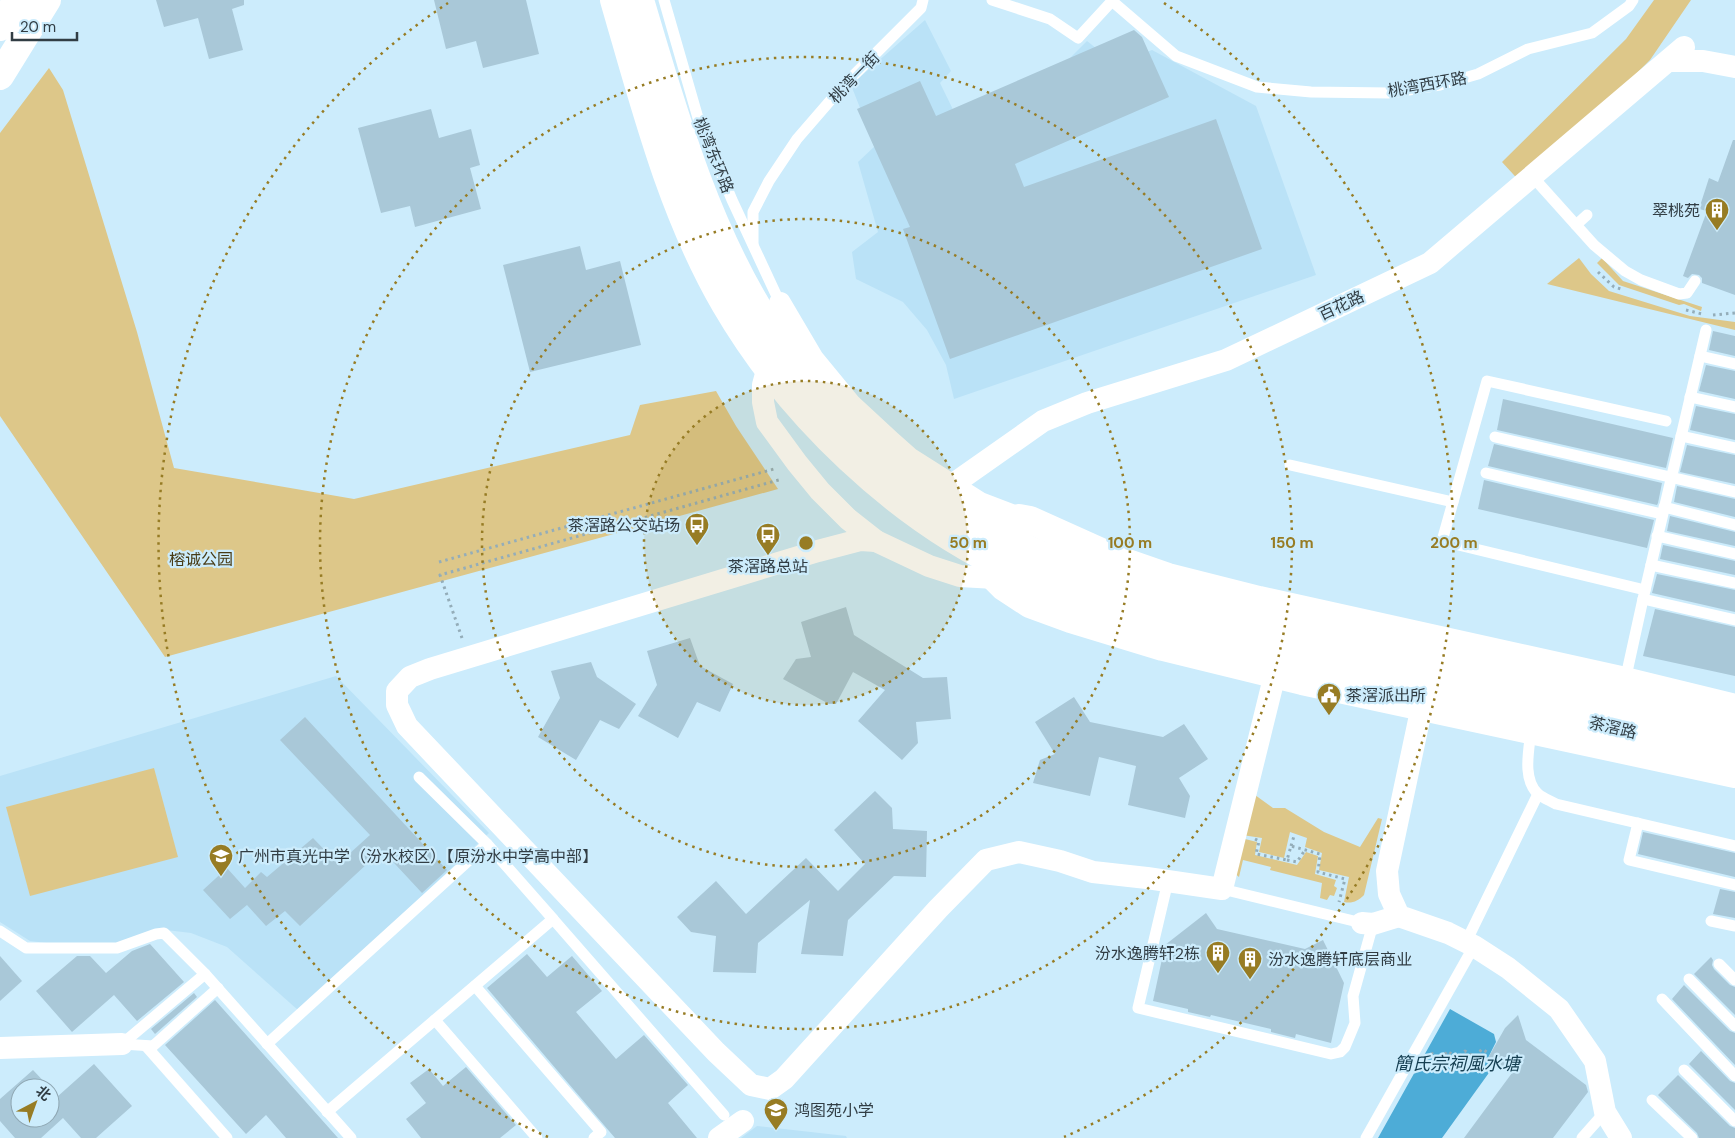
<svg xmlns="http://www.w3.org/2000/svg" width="1735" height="1138" font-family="'DM Sans','Noto Sans SC',sans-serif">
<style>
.built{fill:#bae2f7}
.green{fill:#ddc789}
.water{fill:#4dacd7}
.building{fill:#a9c8d8}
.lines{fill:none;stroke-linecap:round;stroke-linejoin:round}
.path{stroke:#94adb9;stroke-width:3;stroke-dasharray:2.5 4;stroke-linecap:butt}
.lane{stroke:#fff;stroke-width:11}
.street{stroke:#fff;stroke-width:22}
.secondary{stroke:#fff;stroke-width:28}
.primary{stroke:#fff;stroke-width:28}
.ring{fill:none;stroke:#977c24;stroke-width:2.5;stroke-dasharray:2.5 5}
.labels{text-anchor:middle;stroke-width:4.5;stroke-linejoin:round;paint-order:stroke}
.street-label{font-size:16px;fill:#313d44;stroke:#ccecfc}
.poi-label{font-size:16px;fill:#313d44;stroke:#ccecfc;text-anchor:start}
.park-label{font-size:16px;fill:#483c17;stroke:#ccecfc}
.water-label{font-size:18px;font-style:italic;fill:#174053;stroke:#ccecfc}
.centre{fill:#977c24;stroke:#ccecfc;stroke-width:2.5}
.ring-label{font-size:15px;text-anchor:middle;font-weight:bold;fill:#977c24;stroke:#ccecfc;stroke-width:4.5;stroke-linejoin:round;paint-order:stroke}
</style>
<rect width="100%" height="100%" fill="#ccecfc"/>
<g class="built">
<polygon points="925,20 951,71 940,83 965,134 1037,91 1087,41 1116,64 1152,50 1256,106 1316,275 954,399 946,365 927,330 903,302 856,279 852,252 878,232 858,162 875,146 851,85"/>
<polygon points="336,676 489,833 299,1011 227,947 191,933 158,929 117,944 63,945 30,941 0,922 0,776"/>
<polygon points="757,1126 846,1136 847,1138 741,1138"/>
</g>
<g class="green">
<polygon points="1654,0 1691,0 1650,60 1524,186 1502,162 1626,39"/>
<polygon points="49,68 63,90 137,332 174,468 354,499 630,435 640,405 716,391 736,426 778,489 165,657 0,416 0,133"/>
<polygon points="1579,258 1591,274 1609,291 1690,316 1735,322 1735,330 1547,284"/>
<polygon points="1602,258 1623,281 1702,307 1701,311 1684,304 1679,305 1619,285 1597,263"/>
<polygon points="154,768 178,857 30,896 6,807"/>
<path d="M1255,795L1273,808H1285L1324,832L1360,847L1378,818L1382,819L1364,895C1358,901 1352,904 1344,902L1349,877L1319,870L1322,853L1305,847L1307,838L1290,832L1284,858L1259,852L1262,838L1242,835Z"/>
<polygon points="1241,838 1257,842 1255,855 1297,865 1306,852 1318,856 1315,874 1336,880 1334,886 1337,888 1334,896 1330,895 1327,900 1320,898 1322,883 1270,870 1271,867 1243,860 1239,877 1233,872"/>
</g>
<polygon class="water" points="1450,1009 1494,1034 1496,1042 1488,1058 1496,1063 1442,1138 1378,1138"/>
<g class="building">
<polygon points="156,0 244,0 244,5 232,9 243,50 209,59 198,18 164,27"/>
<polygon points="434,0 526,0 539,54 483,68 476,41 446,49"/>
<polygon points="1134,30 1142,37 1169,97 1015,164 1024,187 1216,119 1262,249 950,359 903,229 910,227 857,109 920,81 936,116"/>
<polygon points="431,109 439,138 471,129 480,165 470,168 481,209 415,227 410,206 381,213 358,128"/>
<polygon points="1733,140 1735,140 1735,295 1702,283 1702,278 1699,275 1692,274 1688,278 1683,276 1707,211 1699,209 1709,178 1718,182"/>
<polygon points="580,246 586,270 620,261 641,345 530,372 503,265"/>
<polygon points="1713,331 1735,336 1735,356 1709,350"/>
<polygon points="1706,365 1735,371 1735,399 1699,391"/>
<polygon points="1503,399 1673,438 1666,468 1497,430"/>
<polygon points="1696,406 1735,414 1735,440 1690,430"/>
<polygon points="1494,444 1662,483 1658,503 1657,505 1488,466"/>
<polygon points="1687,445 1735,455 1735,484 1680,472"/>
<polygon points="1484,480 1654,520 1647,548 1478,509"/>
<polygon points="1677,486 1735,499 1735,517 1674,502"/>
<polygon points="1670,516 1735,532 1735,546 1667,531"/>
<polygon points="1663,545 1735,561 1735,575 1660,559"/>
<polygon points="1657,574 1735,590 1735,612 1652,593"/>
<polygon points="846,607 854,635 923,678 947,677 951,719 916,722 918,743 902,760 858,721 885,690 853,672 836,704 829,704 783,679 796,659 811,657 801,622"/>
<polygon points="1655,609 1735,627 1735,676 1643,656"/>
<polygon points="690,638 700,666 733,684 720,712 697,702 678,738 638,716 657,685 647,651"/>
<polygon points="591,662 597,677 636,704 619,729 600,720 576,760 538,737 560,698 551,671"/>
<polygon points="1074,697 1090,722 1163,737 1184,724 1208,759 1179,778 1190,796 1185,818 1128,805 1136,766 1099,757 1090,796 1033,783 1040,760 1055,754 1035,722"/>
<polygon points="305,717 447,870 422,893 382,850 300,926 285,911 266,926 247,905 230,919 203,890 227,868 245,888 261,872 267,877 313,838 338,864 370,835 280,740"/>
<polygon points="875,791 892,808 893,829 927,831 926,877 894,876 848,920 843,956 801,954 810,900 758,943 756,973 713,972 716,936 691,932 677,917 716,881 746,914 806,858 838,891 865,864 834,830"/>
<polygon points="1643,832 1735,853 1735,877 1638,854"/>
<polygon points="1720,889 1735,892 1735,918 1713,914"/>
<polygon points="1206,913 1217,929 1305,949 1323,940 1344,983 1331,1043 1296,1034 1295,1038 1271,1032 1271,1029 1211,1015 1210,1017 1188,1012 1188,1009 1153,1001 1165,945"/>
<polygon points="150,944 184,982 137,1021 114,995 72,1032 36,991 77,956 90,956 106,973 132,951"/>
<polygon points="527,954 547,977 572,956 602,991 576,1012 616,1059 644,1035 688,1085 668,1103 697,1138 615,1138 487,988"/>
<polygon points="0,956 22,981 0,1001"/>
<polygon points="1711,957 1713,960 1712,965 1714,969 1730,985 1735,987 1735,1015 1694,974"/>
<polygon points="1684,985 1730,1031 1735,1033 1735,1065 1672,999"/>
<polygon points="194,993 197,997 155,1034 151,1029"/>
<polygon points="215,1000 338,1138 286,1138 266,1115 246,1134 165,1045"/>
<polygon points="1518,1015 1526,1040 1586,1085 1588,1092 1553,1138 1464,1138 1512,1073 1488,1058 1505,1028"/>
<polygon points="1701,1051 1730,1081 1735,1083 1735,1110 1689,1064"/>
<polygon points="94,1064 132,1106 96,1138 81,1138 63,1118 41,1138 15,1138 0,1121 0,1099 33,1070 50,1088 20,1088 20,1118 50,1118 50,1089 57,1097"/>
<polygon points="466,1067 516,1125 500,1138 421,1138 406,1119 426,1103 410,1083 429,1069 443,1086"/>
<polygon points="1678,1075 1730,1126 1735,1128 1735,1138 1699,1138 1697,1133 1658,1095"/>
</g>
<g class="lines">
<g class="path">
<polyline points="1598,272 1614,287 1621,289"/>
<polyline points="1686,310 1702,314"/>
<polyline points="1713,315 1735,313"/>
<polyline points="439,562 774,469"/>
<polyline points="462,638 440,575 782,479"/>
<polyline points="1255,839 1259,841 1256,854 1287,860 1291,846 1320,854 1318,872 1345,879 1339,902"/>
<polyline points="1291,846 1294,836"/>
<polyline points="1287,860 1297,862 1305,850"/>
<polyline points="1431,1053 1442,1060 1447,1051 1458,1058 1465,1051 1475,1057 1482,1049 1490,1054"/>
</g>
<g class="lane">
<polyline points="664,0 698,118 732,200 780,303"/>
<polyline points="992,0 1050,19 1078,38 1112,1 1176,56 1257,87 1311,92 1390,93 1440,85 1478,74 1528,49 1592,33 1629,6 1633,0"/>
<polyline points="1532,176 1594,245 1625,271 1641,280 1679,294 1687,293 1695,281"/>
<polyline points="1576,225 1587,215"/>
<polyline points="753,244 753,212 769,181 797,139 842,87 921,8 923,0"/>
<polyline points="1700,356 1735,364"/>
<polyline points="1690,397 1735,407"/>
<polyline points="1681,436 1735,448"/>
<polyline points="1495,437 1735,492"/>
<polyline points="1290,465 1453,502"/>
<polyline points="1486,473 1662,514"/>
<polyline points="1664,507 1735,525"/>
<polyline points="1657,536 1735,554"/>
<polyline points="1651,565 1735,583"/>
<polyline points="1645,590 1442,541 1487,381 1666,421"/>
<polyline points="1643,599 1706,330"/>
<polyline points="1625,681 1643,599 1735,620"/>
<path d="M1531,731C1529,750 1522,779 1538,794C1543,798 1551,801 1556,804L1735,846"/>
<polyline points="419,777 487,844"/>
<polyline points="1638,823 1629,860 1735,885"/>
<polyline points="1168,881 1138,1008 1331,1054 1340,1052 1345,1047 1355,1023 1353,996 1373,924"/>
<polyline points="1222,889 1362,923"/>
<polyline points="1711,921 1735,926"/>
<polyline points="0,931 26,948 117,948 156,934 164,933 205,974"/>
<polyline points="1466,942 1538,794"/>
<polyline points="1719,964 1735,980"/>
<polyline points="1689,979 1735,1026"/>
<polyline points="475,986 601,1132 594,1138"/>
<polyline points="1662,999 1735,1076"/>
<polyline points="435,1020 537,1138"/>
<polyline points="122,1044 205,974 351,1138"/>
<polyline points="122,1044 153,1046 218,988"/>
<polyline points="267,1044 487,844 553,919"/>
<polyline points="146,1046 227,1138"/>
<polyline points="1684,1070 1735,1121"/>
<polyline points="1652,1100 1692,1138"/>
<polyline points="327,1112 553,919 724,1115"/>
<polyline points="1366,1138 1474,946"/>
<polyline points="1582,1138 1605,1112"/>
</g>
<g class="street">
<polyline points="1668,61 1703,61 1735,67"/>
<polyline points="780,303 813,359 850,404 890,441 909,458 980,503 1019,518"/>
<polyline points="771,356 763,385 763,402 767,422 797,463 820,491 848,519 876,541"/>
<polyline points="952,485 1043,421 1087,403 1226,360 1430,263 1684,47"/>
<polyline points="995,578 960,576 929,566 876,541 860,540 818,551 430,669 410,677 397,691 397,705 407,726 716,1052 751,1085 770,1089 784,1079 938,909 986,860 1019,852 1060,861 1093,872 1147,878 1222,889 1275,674"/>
<polyline points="1422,706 1387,871 1389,894 1399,916 1448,933 1474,946 1508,968 1559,1009 1595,1061 1605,1112 1621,1138"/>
<polyline points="1362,923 1373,924 1399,916"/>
<polyline points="0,1048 122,1044"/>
<polyline points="719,1138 743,1121"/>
</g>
<g class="secondary">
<polyline points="0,27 17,0"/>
<polyline points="0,76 47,0"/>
<polyline points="1735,708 1625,681 1259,600 1168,577 1119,560 1030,520 1019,518 1010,522 998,535 991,550 991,569 995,578 1004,587 1030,604 1071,619 1163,647 1302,681 1735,774"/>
</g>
<g class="primary">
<path d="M614,0C644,103 671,211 725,304C789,414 897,518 1013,571C1061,592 1111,606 1160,620C1222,637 1284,651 1347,666C1476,696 1606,725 1735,756"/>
<path d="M640,0C673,111 705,227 769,326C829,418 916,493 1013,542C1050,561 1089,573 1128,585C1219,614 1313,633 1406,654C1516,678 1625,704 1735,729"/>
</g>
</g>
<circle cx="806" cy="543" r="162" fill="#977c24" fill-opacity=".12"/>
<g class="ring">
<circle cx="806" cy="543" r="162"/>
<circle cx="806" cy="543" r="324"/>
<circle cx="806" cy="543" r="486"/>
<path d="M548 1137A648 648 0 0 1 448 3M1164 3A648 648 0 0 1 1064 1137"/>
</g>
<defs>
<symbol id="building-pin" viewBox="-11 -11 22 30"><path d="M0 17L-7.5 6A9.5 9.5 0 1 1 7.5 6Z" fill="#977c24" stroke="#ccecfc"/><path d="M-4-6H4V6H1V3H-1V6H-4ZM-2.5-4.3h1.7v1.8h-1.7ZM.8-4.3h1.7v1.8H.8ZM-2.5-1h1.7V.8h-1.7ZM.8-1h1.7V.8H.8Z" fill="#fff"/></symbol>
<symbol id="bus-pin" viewBox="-11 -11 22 30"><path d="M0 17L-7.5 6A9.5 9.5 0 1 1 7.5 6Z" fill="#977c24" stroke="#ccecfc"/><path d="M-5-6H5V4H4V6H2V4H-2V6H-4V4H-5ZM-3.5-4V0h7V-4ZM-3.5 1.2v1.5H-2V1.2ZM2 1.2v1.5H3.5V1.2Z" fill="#fff"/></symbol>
<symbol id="civic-pin" viewBox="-11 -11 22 30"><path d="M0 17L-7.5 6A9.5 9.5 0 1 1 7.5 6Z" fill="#977c24" stroke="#ccecfc"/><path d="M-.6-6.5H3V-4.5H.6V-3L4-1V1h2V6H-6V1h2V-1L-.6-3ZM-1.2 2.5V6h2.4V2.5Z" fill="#fff"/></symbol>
<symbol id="school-pin" viewBox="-11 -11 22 30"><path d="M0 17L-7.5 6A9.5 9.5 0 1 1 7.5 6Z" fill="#977c24" stroke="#ccecfc"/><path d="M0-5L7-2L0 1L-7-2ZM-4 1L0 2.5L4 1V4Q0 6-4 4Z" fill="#fff"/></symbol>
</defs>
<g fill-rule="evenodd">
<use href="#building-pin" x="1703" y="196" width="28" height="38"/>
<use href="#bus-pin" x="683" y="511" width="28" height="38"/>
<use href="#bus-pin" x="754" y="521" width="28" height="38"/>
<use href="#civic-pin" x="1315" y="681" width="28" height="38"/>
<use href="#school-pin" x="207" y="842" width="28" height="38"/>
<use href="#building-pin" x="1204" y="939" width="28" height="38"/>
<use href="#building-pin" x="1236" y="945" width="28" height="38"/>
<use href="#school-pin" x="762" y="1096" width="28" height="38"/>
</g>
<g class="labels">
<g class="street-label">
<text transform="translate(854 77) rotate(-46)" y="6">桃湾一街</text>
<text transform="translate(1427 84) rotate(-10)" y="6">桃湾西环路</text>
<text transform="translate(714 155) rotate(68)" y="6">桃湾东环路</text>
<text transform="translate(1341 305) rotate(-25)" y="6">百花路</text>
<text transform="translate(1613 727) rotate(13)" y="6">茶滘路</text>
</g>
<g class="poi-label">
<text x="1700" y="216" text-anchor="end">翠桃苑</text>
<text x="680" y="531" text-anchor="end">茶滘路公交站场</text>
<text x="768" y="572" text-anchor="middle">茶滘路总站</text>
<text x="1346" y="701">茶滘派出所</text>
<text x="238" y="862">广州市真光中学（汾水校区）【原汾水中学高中部】</text>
<text x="1200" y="959" text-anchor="end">汾水逸腾轩2栋</text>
<text x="1268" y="965">汾水逸腾轩底层商业</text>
<text x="794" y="1116">鸿图苑小学</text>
</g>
<g class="park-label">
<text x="201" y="565">榕诚公园</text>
</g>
<g class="water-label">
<text x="1457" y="1070">簡氏宗祠風水塘</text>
</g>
</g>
<circle cx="806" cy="543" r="8" class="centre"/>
<g class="ring-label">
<text x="968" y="548">50 m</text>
<text x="1130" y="548">100 m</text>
<text x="1292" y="548">150 m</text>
<text x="1454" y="548">200 m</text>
</g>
<g transform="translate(35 1103) rotate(41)"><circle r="24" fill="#ccecfc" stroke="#8ea6b2"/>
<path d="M0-4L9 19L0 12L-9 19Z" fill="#977c24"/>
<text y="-8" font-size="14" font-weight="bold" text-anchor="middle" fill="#313d44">北</text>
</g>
<path d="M12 32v8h65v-8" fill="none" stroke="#313d44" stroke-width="2.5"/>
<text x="20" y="32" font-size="15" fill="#313d44" stroke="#ccecfc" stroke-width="4" paint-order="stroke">20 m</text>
</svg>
